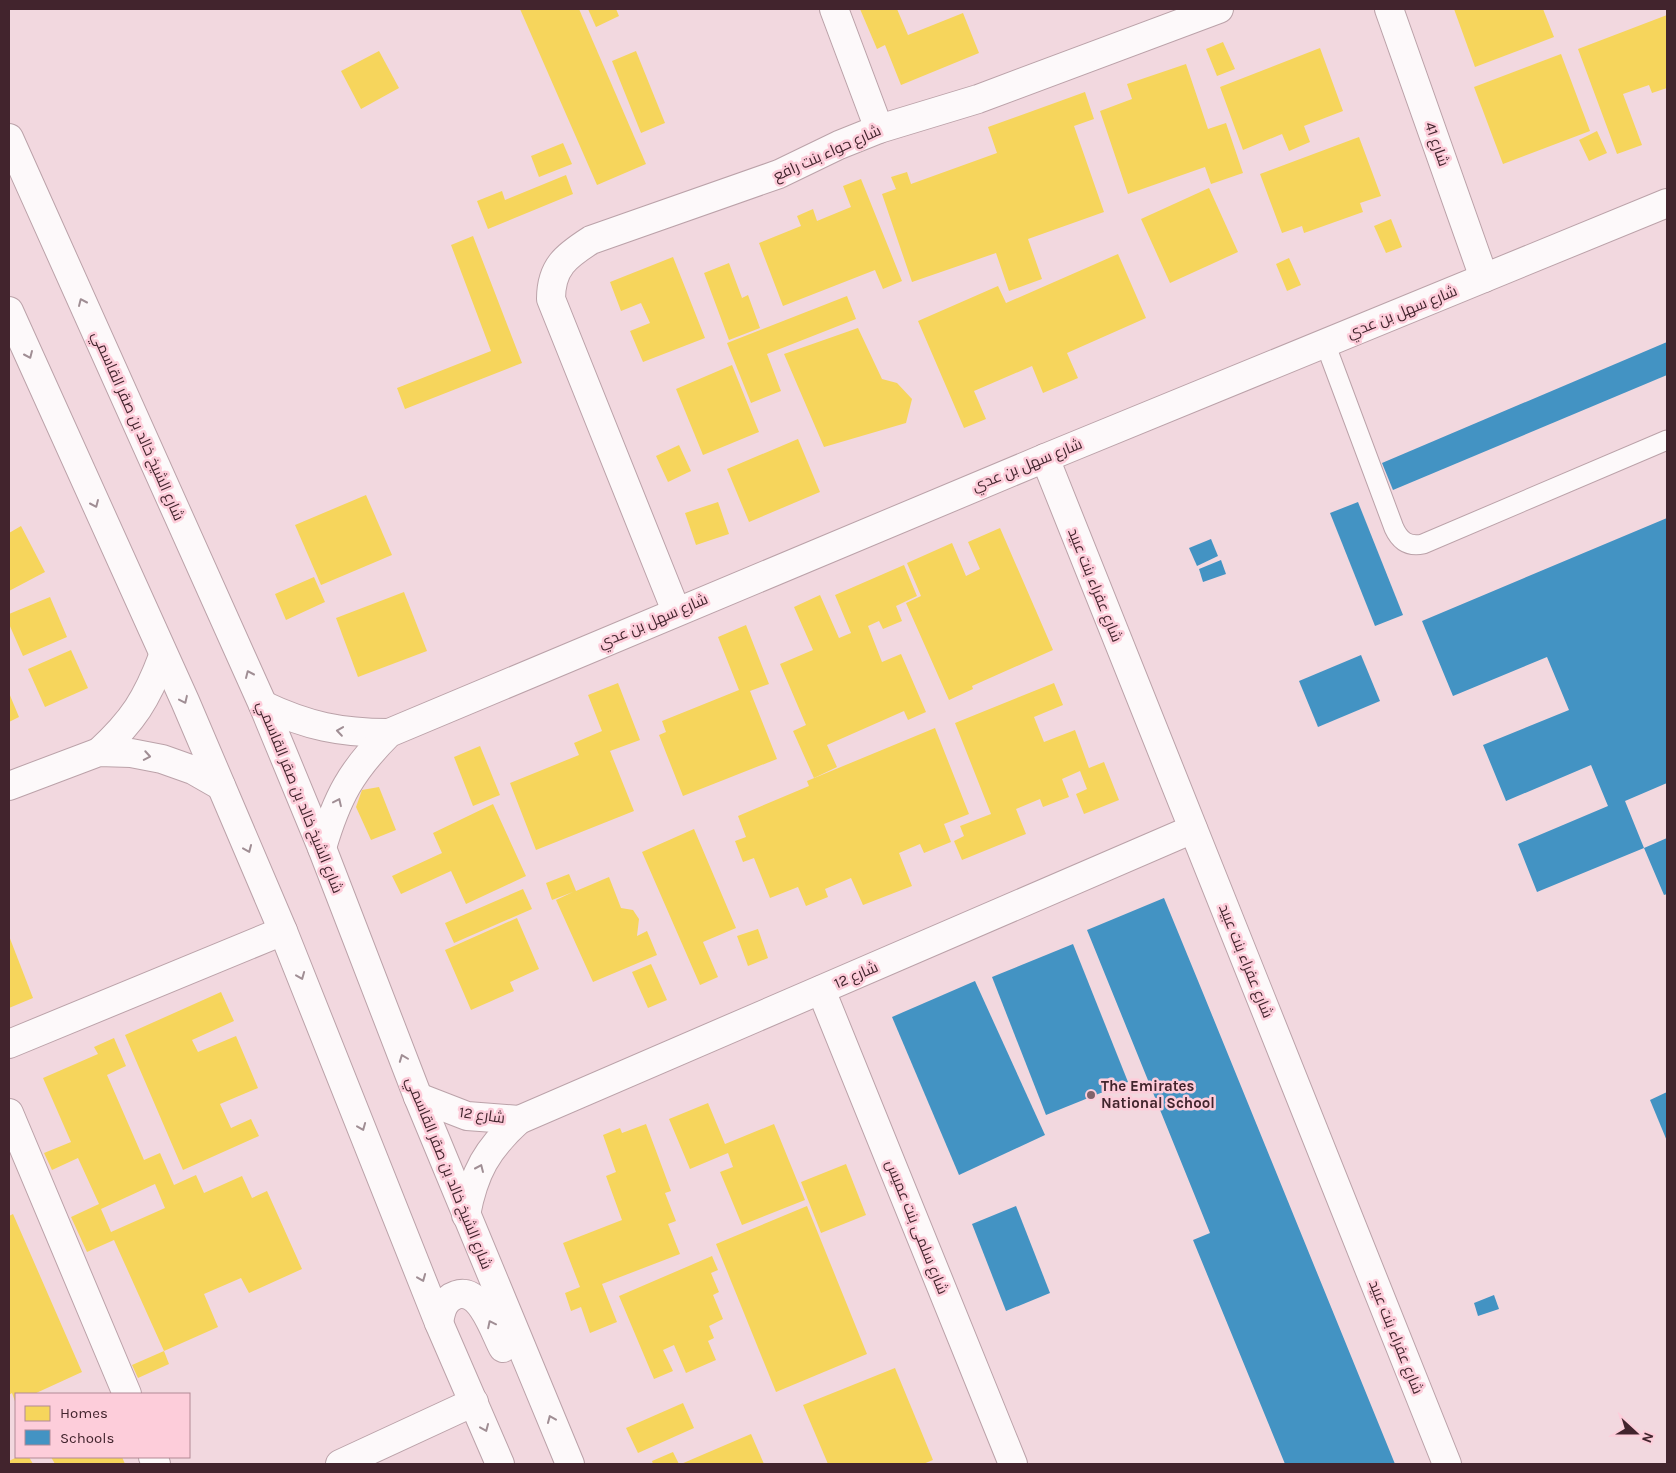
<svg xmlns="http://www.w3.org/2000/svg" width="1676" height="1473" font-family="Karla,Cairo,sans-serif">
<style>
.homes{fill:#f6d55c;fill-rule:evenodd}
.schools{fill:#4393c3}
.lines{fill:none;stroke-linecap:round;stroke-linejoin:round}
.lane-casing{stroke:#bba2a9;stroke-width:21}
.street-casing{stroke:#bba2a9;stroke-width:30}
.secondary-casing{stroke:#bba2a9;stroke-width:30}
.lane{stroke:#fdf9fa;stroke-width:19}
.street{stroke:#fdf9fa;stroke-width:28}
.secondary{stroke:#fdf9fa;stroke-width:28}
.oneway{stroke:#a08e94}
.poi-dot{fill:#80636b;stroke:#fdcdda;stroke-width:2}
.labels{text-anchor:middle;stroke-width:5;stroke-linejoin:round;paint-order:stroke}
.street-label{font-size:15px;fill:#42242d;stroke:#fdcdda}
.poi-label{font-size:15px;font-weight:bold;fill:#42242d;stroke:#fdcdda;text-anchor:start}
</style>
<rect width="100%" height="100%" fill="#f2d8df"/>
<g class="homes">
<polygon points="520,9 579,9 646,164 597,185"/>
<polygon points="588,9 616,9 619,16 596,27"/>
<polygon points="860,9 897,9 908,35 963,13 979,53 901,85 885,45 877,49"/>
<polygon points="1454,9 1543,9 1554,37 1475,67"/>
<polygon points="1667,15 1667,88 1652,93 1649,85 1623,94 1642,145 1617,154 1578,49"/>
<polygon points="1223,42 1235,69 1217,76 1206,49"/>
<polygon points="1320,48 1343,111 1304,126 1310,142 1289,151 1282,134 1243,150 1220,87"/>
<polygon points="379,51 399,88 361,109 341,71"/>
<polygon points="636,51 665,123 641,133 612,61"/>
<polygon points="1561,54 1590,131 1503,164 1474,87"/>
<polygon points="1186,64 1208,129 1226,123 1243,173 1211,184 1205,167 1128,194 1100,111 1132,99 1127,84"/>
<polygon points="1085,92 1094,119 1074,126 1104,212 1028,239 1042,279 1009,291 996,253 912,282 882,194 896,189 891,177 907,172 911,184 997,153 988,127"/>
<polygon points="1597,131 1607,153 1589,161 1579,140"/>
<polygon points="1359,137 1381,196 1360,203 1363,212 1304,233 1302,226 1282,233 1260,174"/>
<polygon points="563,143 572,164 539,177 531,156"/>
<polygon points="566,175 573,194 488,229 477,201 502,191 505,200"/>
<polygon points="861,179 902,281 883,289 875,270 783,306 759,243 801,226 797,216 813,209 817,221 851,207 843,186"/>
<polygon points="1209,188 1238,252 1170,283 1141,219"/>
<polygon points="1391,219 1402,247 1386,253 1374,226"/>
<polygon points="473,236 522,363 405,409 397,388 491,351 451,245"/>
<polygon points="1118,254 1146,318 1067,353 1078,378 1043,393 1032,366 974,391 986,419 964,428 918,321 998,286 1006,303"/>
<polygon points="673,257 705,338 643,362 630,331 650,323 641,303 621,311 610,282"/>
<polygon points="1289,258 1301,285 1287,291 1276,264"/>
<polygon points="729,263 742,298 748,295 760,328 729,340 704,273"/>
<polygon points="847,296 856,319 767,354 781,391 751,403 727,343"/>
<polygon points="858,328 882,379 897,383 912,399 906,423 824,447 784,354"/>
<polygon points="732,365 759,432 703,455 676,389"/>
<polygon points="798,439 820,492 749,522 727,469"/>
<polygon points="679,445 691,471 668,482 656,456"/>
<polygon points="366,495 392,555 321,585 295,525"/>
<polygon points="718,502 729,534 696,545 685,513"/>
<polygon points="21,526 45,572 9,591 9,533"/>
<polygon points="1000,528 1053,650 972,686 973,689 949,700 906,603 921,596 907,563 952,543 966,576 980,569 968,542"/>
<polygon points="904,565 917,596 896,606 902,621 883,629 879,621 868,626 882,662 901,654 926,712 908,720 904,711 827,745 837,767 814,778 793,731 806,725 780,664 813,650 794,607 820,595 839,638 851,633 835,595"/>
<polygon points="314,577 325,602 286,620 275,594"/>
<polygon points="404,592 427,651 358,677 336,618"/>
<polygon points="50,597 67,637 23,656 9,624 9,614"/>
<polygon points="746,625 769,684 750,691 777,759 683,796 659,735 666,732 662,721 739,690 718,637"/>
<polygon points="71,650 88,688 45,707 28,669"/>
<polygon points="618,683 640,740 610,751 634,811 536,850 510,783 579,755 574,743 602,731 588,695"/>
<polygon points="1054,683 1063,705 1034,717 1044,742 1075,730 1089,768 1104,762 1119,800 1084,814 1076,794 1087,789 1080,771 1062,779 1069,797 1043,807 1040,799 1016,809 1026,834 962,860 954,841 964,836 960,826 991,814 955,723"/>
<polygon points="9,693 19,717 9,722"/>
<polygon points="935,728 969,814 944,824 951,842 924,853 920,844 899,853 912,886 863,905 851,878 825,889 828,897 806,906 798,887 770,898 754,858 743,862 735,841 746,837 738,816 809,786 807,781"/>
<polygon points="480,746 500,795 473,806 454,757"/>
<polygon points="379,787 396,830 371,840 356,807 362,790"/>
<polygon points="493,804 526,876 466,904 451,871 401,894 392,876 442,853 433,833"/>
<polygon points="694,829 736,928 703,942 718,977 700,985 642,852"/>
<polygon points="569,874 576,891 609,877 621,908 633,910 639,919 637,936 647,931 657,955 593,982 556,900 573,892 552,900 546,883"/>
<polygon points="523,889 532,909 454,943 445,923"/>
<polygon points="517,918 539,969 510,982 514,991 471,1010 445,950"/>
<polygon points="758,929 768,958 748,966 737,936"/>
<polygon points="9,936 33,998 9,1008"/>
<polygon points="651,964 667,1000 648,1008 632,972"/>
<polygon points="221,992 234,1021 192,1040 198,1052 236,1036 258,1088 220,1104 231,1128 251,1119 259,1136 183,1170 125,1035"/>
<path d="M114,1038L126,1066L107,1075L144,1160L160,1153L174,1185L196,1175L204,1193L242,1176L252,1198L267,1191L302,1269L249,1293L241,1278L204,1294L218,1327L164,1351L114,1240L87,1252L71,1217L99,1204L78,1158L52,1170L44,1153L71,1142L43,1078L98,1054L94,1047ZM155,1184L165,1208L111,1232L101,1209Z"/>
<polygon points="708,1103 725,1144 774,1124 805,1200 742,1225 720,1172 733,1167 728,1153 690,1169 669,1119"/>
<polygon points="646,1124 671,1191 665,1193 676,1221 668,1224 680,1254 602,1284 617,1322 590,1333 581,1307 571,1311 565,1293 580,1287 563,1243 622,1220 606,1176 616,1172 603,1135 620,1128 622,1133"/>
<polygon points="846,1164 866,1215 821,1233 801,1182"/>
<polygon points="807,1206 867,1354 776,1392 716,1244"/>
<polygon points="13,1214 82,1372 34,1394 16,1394 16,1404 12,1393 9,1395 9,1216"/>
<polygon points="712,1256 718,1270 711,1273 719,1292 713,1295 723,1319 709,1326 714,1338 708,1341 716,1360 686,1373 674,1345 663,1350 673,1371 654,1379 619,1296"/>
<polygon points="164,1351 169,1364 138,1378 132,1365"/>
<polygon points="895,1368 933,1460 923,1464 828,1464 803,1405"/>
<polygon points="683,1403 694,1428 638,1453 626,1428"/>
<polygon points="751,1434 764,1464 681,1464"/>
<polygon points="673,1452 679,1464 653,1464 652,1461"/>
<polygon points="17,1457 29,1457 33,1464 9,1464 9,1461"/>
<polygon points="51,1457 122,1457 125,1464 55,1464"/>
</g>
<g class="schools">
<polygon points="1667,342 1667,375 1393,490 1382,463"/>
<polygon points="1358,502 1403,615 1375,626 1330,513"/>
<polygon points="1667,518 1667,783 1625,801 1644,848 1667,838 1667,894 1664,895 1644,848 1537,892 1518,844 1608,806 1591,765 1506,801 1483,745 1569,710 1547,657 1453,696 1422,621"/>
<polygon points="1211,539 1218,556 1197,566 1189,548"/>
<polygon points="1221,560 1226,574 1203,582 1199,569"/>
<polygon points="1361,655 1380,701 1318,727 1299,681"/>
<polygon points="1164,898 1203,993 1395,1464 1285,1464 1193,1240 1210,1233 1087,930"/>
<polygon points="1073,944 1128,1082 1046,1115 992,977"/>
<polygon points="975,981 1045,1135 959,1175 892,1017"/>
<polygon points="1667,1092 1667,1141 1650,1100"/>
<polygon points="1016,1206 1050,1293 1006,1311 972,1224"/>
<polygon points="1494,1295 1499,1309 1478,1316 1474,1303"/>
</g>
<g class="lines">
<defs>
<path id="lane" d="M1325,343L1394,528C1400,541 1408,547 1423,544L1667,440"/>
<g id="street">
<polyline points="834,9 879,129"/>
<polyline points="1389,9 1484,278"/>
<polyline points="1045,458 1447,1464"/>
<path d="M676,611L551,299C551,267 566,256 591,240L779,174L839,145L879,129L978,99L1219,9"/>
<path d="M263,705C307,726 341,733 389,733"/>
<path d="M99,752C133,721 147,699 163,656"/>
<polyline points="9,786 99,752 131,753 162,759 193,770 221,786"/>
<path d="M322,848C337,797 351,771 389,733L1045,458L1667,203"/>
<polyline points="821,990 1013,1464"/>
<polyline points="9,1044 283,931"/>
<polyline points="418,1097 467,1116 519,1120"/>
<polyline points="9,1113 127,1394"/>
<path d="M466,1215C474,1172 487,1149 519,1120L1193,829"/>
<polyline points="153,1457 156,1464"/>
<polyline points="340,1464 474,1402"/>
</g>
<g id="secondary">
<polyline points="9,138 263,705 322,848 418,1097 570,1464"/>
<polyline points="9,311 185,701 283,931 439,1323 500,1464"/>
<path d="M439,1323C441,1310 444,1299 456,1295C481,1286 494,1332 503,1348"/>
</g>
</defs>
<use href="#lane" class="lane-casing"/>
<use href="#street" class="street-casing"/>
<use href="#secondary" class="secondary-casing"/>
<use href="#lane" class="lane"/>
<use href="#street" class="street"/>
<use href="#secondary" class="secondary"/>
</g>
<defs><path id="oneway-chevron" d="M-2-3.5L2.5 0L-2 3.5" fill="none" stroke-width="1.6" stroke-linecap="round" stroke-linejoin="round" transform="scale(1.25)"/></defs>
<g class="oneway">
<use href="#oneway-chevron" transform="translate(82 302) rotate(-114)"/>
<use href="#oneway-chevron" transform="translate(29 355) rotate(66)"/>
<use href="#oneway-chevron" transform="translate(95 504) rotate(66)"/>
<use href="#oneway-chevron" transform="translate(249 674) rotate(-114)"/>
<use href="#oneway-chevron" transform="translate(184 700) rotate(65)"/>
<use href="#oneway-chevron" transform="translate(340 731) rotate(-172)"/>
<use href="#oneway-chevron" transform="translate(147 756) rotate(10)"/>
<use href="#oneway-chevron" transform="translate(338 802) rotate(-65)"/>
<use href="#oneway-chevron" transform="translate(248 849) rotate(67)"/>
<use href="#oneway-chevron" transform="translate(301 976) rotate(68)"/>
<use href="#oneway-chevron" transform="translate(403 1058) rotate(-111)"/>
<use href="#oneway-chevron" transform="translate(362 1127) rotate(68)"/>
<use href="#oneway-chevron" transform="translate(480 1168) rotate(-66)"/>
<use href="#oneway-chevron" transform="translate(422 1278) rotate(68)"/>
<use href="#oneway-chevron" transform="translate(491 1324) rotate(-116)"/>
<use href="#oneway-chevron" transform="translate(551 1419) rotate(-113)"/>
<use href="#oneway-chevron" transform="translate(485 1428) rotate(67)"/>
</g>
<circle class="poi-dot" cx="1091" cy="1095" r="5"/>
<g class="labels">
<g class="street-label">
<text transform="translate(1437 144) rotate(71)" y="5">شارع 41</text>
<text transform="translate(827 153) rotate(-24)" y="5">شارع حواء بنت رافع</text>
<text transform="translate(1402 312) rotate(-22)" y="5">شارع سهل بن عدي</text>
<text transform="translate(138 426) rotate(66)" y="5">شارع الشيخ خالد بن صقر القاسمي</text>
<text transform="translate(1027 465) rotate(-22)" y="5">شارع سهل بن عدي</text>
<text transform="translate(1095 585) rotate(68)" y="5">شارع عفراء بنت عبيد</text>
<text transform="translate(653 621) rotate(-23)" y="5">شارع سهل بن عدي</text>
<text transform="translate(300 797) rotate(68)" y="5">شارع الشيخ خالد بن صقر القاسمي</text>
<text transform="translate(1246 961) rotate(68)" y="5">شارع عفراء بنت عبيد</text>
<text transform="translate(856 975) rotate(-23)" y="5">شارع 12</text>
<text transform="translate(482 1115) rotate(8)" y="5">شارع 12</text>
<text transform="translate(449 1173) rotate(68)" y="5">شارع الشيخ خالد بن صقر القاسمي</text>
<text transform="translate(917 1227) rotate(68)" y="5">شارع سلمى بنت عميس</text>
<text transform="translate(1396 1337) rotate(68)" y="5">شارع عفراء بنت عبيد</text>
</g>
<g class="poi-label">
<text x="1101" y="1091">The Emirates<tspan x="1101" dy="17">National School</tspan></text>
</g>
</g>
<rect width="1676" height="1473" fill="none" stroke="#42242d" stroke-width="20"/>
<rect x="15" y="1393" width="175" height="65" fill="#fdcdda" stroke="#b28995"/>
<rect x="25" y="1406" width="25" height="15" fill="#f6d55c" stroke="#b28995"/>
<text x="60" y="1418" font-size="15" fill="#42242d">Homes</text>
<rect x="25" y="1430" width="25" height="15" fill="#4393c3" stroke="#b28995"/>
<text x="60" y="1443" font-size="15" fill="#42242d">Schools</text>
<g transform="translate(1636 1433) rotate(111)" stroke="#fdcdda" stroke-width="4" paint-order="stroke">
<path d="M0-4L9 19L0 12L-9 19Z" fill="#42242d"/>
<text y="-8" font-size="14" font-weight="bold" text-anchor="middle" fill="#42242d">N</text>
</g>
</svg>
